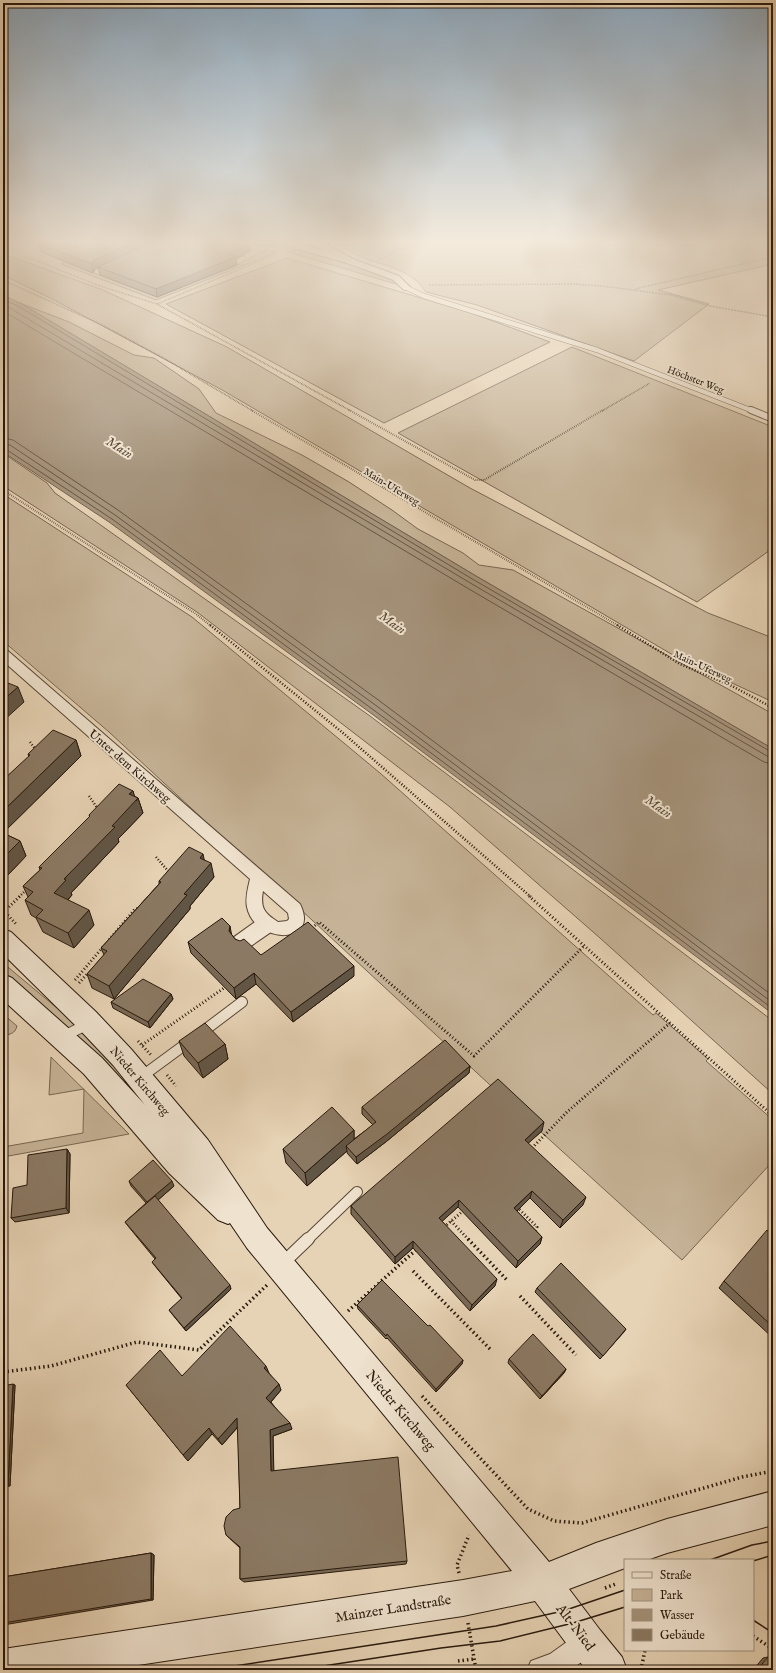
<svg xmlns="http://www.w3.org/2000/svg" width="776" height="1673" font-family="'IM FELL English',serif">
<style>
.green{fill:#c6b397;stroke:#776652}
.water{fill:#a5937b;stroke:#73624f}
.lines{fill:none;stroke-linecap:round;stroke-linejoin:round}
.shore{stroke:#665644;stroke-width:1}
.lane-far3-casing{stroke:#584736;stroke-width:5.5}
.lane-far2-casing{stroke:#584736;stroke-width:8}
.lane-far1-casing{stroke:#584736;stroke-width:12}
.lane-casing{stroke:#584736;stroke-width:14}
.street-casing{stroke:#584736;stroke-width:2}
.secondary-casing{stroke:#28190c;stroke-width:2}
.highway-casing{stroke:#28190c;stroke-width:2}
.path-far4{stroke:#28190c;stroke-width:1.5;stroke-dasharray:0.5 1;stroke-linecap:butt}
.path-far3{stroke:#28190c;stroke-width:2;stroke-dasharray:0.5 1.5;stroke-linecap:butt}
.path-far2{stroke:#28190c;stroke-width:2.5;stroke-dasharray:1 2;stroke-linecap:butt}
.path-far1{stroke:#28190c;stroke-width:3;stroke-dasharray:1 2.5;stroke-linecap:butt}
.path{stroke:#28190c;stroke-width:3.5;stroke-dasharray:1.5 3;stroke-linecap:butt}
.lane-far3{stroke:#efe2ce;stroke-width:4.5}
.lane-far2{stroke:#efe2ce;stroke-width:6}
.lane-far1{stroke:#efe2ce;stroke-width:10}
.lane{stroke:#efe2ce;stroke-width:12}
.street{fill:#efe2ce;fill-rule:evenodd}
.secondary{fill:#efe2ce;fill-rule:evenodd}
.highway{fill:#e6d2b4;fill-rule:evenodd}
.tram{stroke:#28190c;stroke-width:1.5}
.highway-bridge-casing{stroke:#28190c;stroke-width:14;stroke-linecap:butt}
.highway-bridge{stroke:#e6d2b4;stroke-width:13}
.wall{fill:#786855;stroke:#28190c}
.shaded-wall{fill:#615545;stroke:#28190c}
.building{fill:#8b7963;stroke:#28190c}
.labels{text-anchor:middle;stroke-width:4;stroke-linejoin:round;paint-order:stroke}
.far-street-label{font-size:10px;fill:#28190c;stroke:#efe2ce}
.street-label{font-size:12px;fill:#28190c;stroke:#efe2ce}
.water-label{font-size:13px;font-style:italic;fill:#5a4a38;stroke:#efe2ce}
.near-street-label{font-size:14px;fill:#28190c;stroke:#efe2ce}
</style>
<rect width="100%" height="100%" fill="#e6d2b4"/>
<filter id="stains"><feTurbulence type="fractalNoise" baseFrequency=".005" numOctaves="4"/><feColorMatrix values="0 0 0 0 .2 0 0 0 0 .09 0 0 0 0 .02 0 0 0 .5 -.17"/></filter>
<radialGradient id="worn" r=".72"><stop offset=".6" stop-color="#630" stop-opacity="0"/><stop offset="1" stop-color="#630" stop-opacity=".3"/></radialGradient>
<g class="green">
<path d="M333,241H773V264L658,290L709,304L634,361L477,305L426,292C408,265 380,267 354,253C346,249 341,244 333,241Z"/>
<polygon points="267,249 277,252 156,300 61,264 65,262 157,297 237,265"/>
<polygon points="298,249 349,263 394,280 399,285 289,252"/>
<polygon points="7,255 103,290 227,347 470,488 708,613 773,638 773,702 678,658 224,391 56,301 3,275 3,256"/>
<polygon points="287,258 471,313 550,342 384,423 166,304"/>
<polygon points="20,303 69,322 134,355 154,358 199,389 216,413 302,455 349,482 392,510 418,529 463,553 479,565 513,570 773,714 773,749 476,576"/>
<polygon points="572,347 773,427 773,548 697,602 398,433"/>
<polygon points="3,453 47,483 55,493 102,526 370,716 773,1021 773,1094 600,938 450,807 197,612 3,486"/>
<polygon points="3,494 192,617 380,773 653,1015 656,1013 708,1059 706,1061 773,1120 773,1161 682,1260 530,1122 109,732 3,641"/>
<polygon points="3,963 105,1048 152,1114 65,1026 3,972"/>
<path d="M3,1014L17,1026C15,1034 10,1034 3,1036Z"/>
<polygon points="51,1057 129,1134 3,1157 3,1147 83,1133 84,1089 49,1095"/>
</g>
<polygon class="water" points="3,295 20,303 476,576 773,749 773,1014 372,714 109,522 3,452"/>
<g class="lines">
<g class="shore">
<polyline points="3,299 18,306 474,580 773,753"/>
<polyline points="3,304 472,584 767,756 773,758"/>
<polyline points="3,311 469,589 764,762 773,764"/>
<polyline points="3,438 13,440 118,510 381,702 773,996"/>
<polyline points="3,444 10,445 115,515 378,707 773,1003"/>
<polyline points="3,449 7,450 112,519 375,711 773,1009"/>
</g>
<defs>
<polyline id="lane-far3" points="407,288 424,296 597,350 753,411"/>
<polyline id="lane-far2" points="751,410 773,419"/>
<g id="lane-far1">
<polyline points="237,941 265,921"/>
<polyline points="242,946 271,926"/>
<polyline points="201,1033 242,1002"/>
<polyline points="64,1036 80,1028 86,1022"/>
<polyline points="141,1077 190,1041"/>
<polyline points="307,1240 357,1192"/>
</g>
<polyline id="lane" points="283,1263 308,1239"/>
<g id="street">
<polygon points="275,241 287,241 350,258 399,276 411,288 410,290 404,290 393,280 383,276 344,262 276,243"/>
<path d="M3,650L8,651L300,904C321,946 254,944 247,907C245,898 248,888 250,879L3,661ZM263,891L288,913L289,919L287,921L278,922C264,913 260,908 263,891Z"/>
<polygon points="587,1631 596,1634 599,1643 596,1652 570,1670 527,1670 531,1661 550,1654 578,1634"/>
</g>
<g id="secondary">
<path d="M252,241H282L280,243C272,245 262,245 254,243Z"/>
<polygon points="3,929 11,932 96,1012 131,1049 208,1140 267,1228 549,1562 596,1543 667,1519 773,1491 773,1525 667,1553 647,1560 625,1560 625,1568 569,1589 600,1630 622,1657 627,1670 586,1670 535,1601 463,1616 105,1670 3,1670 3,1649 463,1580 512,1571 247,1248 230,1223 228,1224 218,1220 169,1173 84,1074 3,1000 3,974 12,978 102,1058 145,1105 113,1065 78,1028 3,954"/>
</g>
<polygon id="highway" points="306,241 320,241 351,258 353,260 351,262 343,262 308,243"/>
</defs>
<use href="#lane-far3" class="lane-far3-casing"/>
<use href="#lane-far2" class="lane-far2-casing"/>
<use href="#lane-far1" class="lane-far1-casing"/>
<use href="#lane" class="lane-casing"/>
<use href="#street" class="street-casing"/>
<use href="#secondary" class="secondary-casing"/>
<use href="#highway" class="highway-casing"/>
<g class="path-far4">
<polyline points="21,256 35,260 97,285 157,304 351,411"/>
<polyline points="379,260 398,250 435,241"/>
<polyline points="3,280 102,325 165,359 253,411"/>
<polyline points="429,285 574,284 602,286 671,295 710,306 773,317"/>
<polyline points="635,289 773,257"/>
<polyline points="157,304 276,254"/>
<polyline points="602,411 650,383"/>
</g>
<g class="path-far3">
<polyline points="251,410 619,626"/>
<polyline points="349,410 475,480 484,480 603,410"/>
<polyline points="3,490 196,614 211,626"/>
</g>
<g class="path-far2">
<polyline points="210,625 343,733 531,897"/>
<polyline points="617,625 680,664 732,686 773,708"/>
<polyline points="30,742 36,750"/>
<polyline points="89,796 98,809"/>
<polyline points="156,857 169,872"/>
<polyline points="19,897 26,890"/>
</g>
<g class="path-far1">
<polyline points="529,896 773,1116"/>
<polyline points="3,910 16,924"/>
<polyline points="4,912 20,896"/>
<polyline points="312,928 319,922 474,1056 585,945"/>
<polyline points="109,940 135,909 140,908"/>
<polyline points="75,980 103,947"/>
<polyline points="79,983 88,973"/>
<polyline points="138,1041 151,1055"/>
<polyline points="142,1045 227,986"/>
<polyline points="167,1075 176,1086"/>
<polyline points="532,1148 567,1112 670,1023"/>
<polyline points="517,1207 537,1227 534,1233"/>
<polyline points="451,1221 469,1240"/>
<polyline points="444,1227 463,1211"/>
</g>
<g class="path">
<polyline points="468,1239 507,1280"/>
<polyline points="413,1271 492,1351"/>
<polyline points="520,1296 576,1355"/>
<polyline points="348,1311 417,1249"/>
<polyline points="3,1372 51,1366 137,1342 199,1350 267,1285"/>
<polyline points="422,1396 528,1509 554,1521 582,1523 742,1477 773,1471"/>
<polyline points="459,1573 457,1565 469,1535"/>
<polyline points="605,1588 616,1584"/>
<polyline points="468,1623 476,1670"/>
<polyline points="753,1636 773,1649"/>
<polyline points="458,1661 474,1659"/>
<polyline points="641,1670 645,1650"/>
</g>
<use href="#lane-far3" class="lane-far3"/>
<use href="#lane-far2" class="lane-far2"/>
<use href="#lane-far1" class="lane-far1"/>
<use href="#lane" class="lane"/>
<use href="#street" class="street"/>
<use href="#secondary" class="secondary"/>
<use href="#highway" class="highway"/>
<g class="tram">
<polyline points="710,1560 752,1545 773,1541"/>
<polyline points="753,1561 773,1555"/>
<polyline points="753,1620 773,1633"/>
<polyline points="208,1670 496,1626 563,1611 625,1590"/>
<polyline points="297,1670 441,1648 500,1641 573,1623 625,1607"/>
</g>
<defs>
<polyline id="highway-bridge" points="3,246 17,241"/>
</defs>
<use href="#highway-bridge" class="highway-bridge-casing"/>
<use href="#highway-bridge" class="highway-bridge"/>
</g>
<g class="wall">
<polygon points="39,244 90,244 250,251 236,259 237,265 157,297 100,275 98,267 95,269 93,273 41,252"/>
<polygon points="76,740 81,756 3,833 20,841 26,856 6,877 3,875 3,780 29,757 28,754"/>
<polygon points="133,791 134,796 138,798 143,813 118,839 119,842 71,893 72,895 68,900 94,925 74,948 43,932 36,918 31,915 25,900 28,897 23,886 40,870 39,867 90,817 89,815"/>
<polygon points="205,860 214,877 190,906 190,909 114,999 92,988 87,974 104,955 101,948 159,884 159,881"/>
<polygon points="232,935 235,939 261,955 354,976 293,1022 256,984 236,999 191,953 188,942"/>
<polygon points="171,994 173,999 150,1028 113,1008 111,1002"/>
<polygon points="179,1041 225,1044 228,1059 203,1078 184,1056"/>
<polygon points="470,1066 469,1073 387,1141 357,1164 347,1153 347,1151 307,1186 286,1163 283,1149 354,1130 354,1139 373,1125 362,1114 362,1107"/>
<polygon points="542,1131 528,1143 583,1205 560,1228 530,1198 517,1211 542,1237 540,1244 516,1268 458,1207 442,1221 495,1286 470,1311 413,1248 395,1264 351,1214 351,1206"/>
<polygon points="67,1149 70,1154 69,1213 15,1222 11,1218 27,1185"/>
<polygon points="129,1181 174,1186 158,1200 231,1289 186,1331 172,1314 169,1310 182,1299 155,1266 152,1262 155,1259 128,1226 125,1222 146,1203 131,1186"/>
<polygon points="773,1235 773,1338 719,1288 724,1281"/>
<polygon points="537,1288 626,1329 624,1332 600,1359 535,1292"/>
<polygon points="357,1305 428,1326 463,1360 462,1364 436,1392 387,1338 386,1339 358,1309"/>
<polygon points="509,1359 566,1369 564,1373 540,1399 508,1363"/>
<polygon points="269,1373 281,1390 271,1402 292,1429 273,1436 273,1471 407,1561 406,1564 244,1582 240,1579 240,1548 226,1535 240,1508 238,1427 222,1445 212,1434 188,1461 126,1385 182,1376"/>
<polygon points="15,1385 10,1486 3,1487 3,1386"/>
<polygon points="151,1553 154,1555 153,1600 3,1625 3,1577"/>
<polygon points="768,1657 773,1670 753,1670 763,1658"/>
</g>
<g class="shaded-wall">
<polygon points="137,241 156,241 95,269 93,273 92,264 94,260"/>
<polygon points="250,243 250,251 236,259 237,265 157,297 156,289 228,254"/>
<polygon points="18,687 24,702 3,721 3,700"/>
<polygon points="76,740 81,756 3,833 3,811"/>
<polygon points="133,791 136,801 138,798 143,813 118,839 119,842 71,893 72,895 60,907 54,893 129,794"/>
<polygon points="20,841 26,856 6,877 3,870 3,858"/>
<polygon points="203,854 206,868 211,863 214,877 190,906 190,909 114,999 109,986 184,894 200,858"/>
<polygon points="89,910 94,925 74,948 68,933"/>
<polygon points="230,926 232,937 229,931"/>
<polygon points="354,966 354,976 293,1022 291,1012"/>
<polygon points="254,973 256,984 236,999 234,988"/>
<polygon points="171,994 173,999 150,1028 148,1022"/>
<polygon points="225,1044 228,1059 203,1078 198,1063"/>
<polygon points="470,1066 469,1073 387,1141 357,1164 356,1157"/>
<polygon points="544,1122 542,1131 523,1148 525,1140"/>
<polygon points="354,1130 354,1144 346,1146 347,1151 307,1186 305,1173"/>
<polygon points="67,1149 70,1154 69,1213 66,1208"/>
<polygon points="172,1181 174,1186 150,1207 147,1202"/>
<polygon points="532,1191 530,1198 512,1216 514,1208"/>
<polygon points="586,1197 583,1205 560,1228 563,1220"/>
<polygon points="459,1200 458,1207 438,1225 439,1218"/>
<polygon points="542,1237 540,1244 516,1268 518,1261"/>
<polygon points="413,1241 413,1248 395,1264 395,1257"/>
<polygon points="497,1279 495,1286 470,1311 472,1305"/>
<polygon points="230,1285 231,1289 186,1331 184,1328"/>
<polygon points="463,1360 462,1364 436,1392 436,1389"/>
<polygon points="266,1366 269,1373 264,1368"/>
<polygon points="566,1369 564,1373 540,1399 542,1396"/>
<polygon points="13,1384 15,1385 10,1486 8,1485"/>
<polygon points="279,1384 281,1390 269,1404 266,1398"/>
<polygon points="237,1418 240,1424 222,1445 218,1439"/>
<polygon points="290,1423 292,1429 273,1436 274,1476 271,1471 270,1430"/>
<polygon points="209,1428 212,1434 188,1461 183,1455"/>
<polygon points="151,1553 154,1555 153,1600 151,1599"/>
</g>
<g class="building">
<polygon points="39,241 90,244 99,241 137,241 94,260 92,264 39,244"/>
<polygon points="155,241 241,241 250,243 228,254 236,257 156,289 98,267"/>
<polygon points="3,681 18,687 3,700"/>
<polygon points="53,730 76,740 3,811 3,780 30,755 28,754"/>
<polygon points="119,784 133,791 129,794 138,798 112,826 115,827 64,879 66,880 54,893 89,910 68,933 36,917 43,910 25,900 33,892 23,886 42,868 39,867 90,816 89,815"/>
<polygon points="3,833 20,841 3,858"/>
<polygon points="189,847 203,854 200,858 211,863 184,894 187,895 109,986 87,974 107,951 101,948 161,882 159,881"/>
<polygon points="222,918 230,926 229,931 235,939 240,941 244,939 261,955 308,922 354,966 291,1012 254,973 234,988 188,942"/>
<polygon points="143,979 171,994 148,1022 111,1002"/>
<polygon points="205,1023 225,1044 198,1063 179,1041"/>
<polygon points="445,1040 470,1066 387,1134 356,1157 346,1146 376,1122 362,1107"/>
<polygon points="498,1079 544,1122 525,1140 586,1197 563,1220 532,1191 514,1208 542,1237 518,1261 459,1200 439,1218 497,1279 472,1305 413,1241 395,1257 351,1206"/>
<polygon points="332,1107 354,1130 305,1173 283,1149"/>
<polygon points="67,1149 66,1208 11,1218 13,1188 27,1185 28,1155"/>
<polygon points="153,1160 172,1181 147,1202 129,1181"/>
<polygon points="155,1196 230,1285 184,1328 169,1310 182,1298 152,1262 156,1258 125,1222"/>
<polygon points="767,1230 773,1235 773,1327 724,1281"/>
<polygon points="561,1263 626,1329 603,1356 537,1288"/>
<polygon points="382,1280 428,1326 430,1325 463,1360 436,1389 387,1334 386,1336 357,1305"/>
<polygon points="230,1326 266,1366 264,1368 279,1384 266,1398 290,1423 270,1430 271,1471 398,1457 407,1561 240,1579 240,1547 226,1535 224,1526 226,1517 233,1510 240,1508 237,1418 218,1439 209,1428 183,1455 126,1385 160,1350 182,1376"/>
<polygon points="533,1334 566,1369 542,1396 509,1359"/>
<polygon points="13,1384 8,1485 3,1486 3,1386"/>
<polygon points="151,1553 151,1599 3,1623 3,1577"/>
<polygon points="768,1657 773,1660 773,1670 757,1670"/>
</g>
<linearGradient id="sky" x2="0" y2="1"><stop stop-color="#8da7bc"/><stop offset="0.51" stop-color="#f4ebdd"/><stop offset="1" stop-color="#f4ebdd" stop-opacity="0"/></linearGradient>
<rect width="776" height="475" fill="url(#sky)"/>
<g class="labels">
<g class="far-street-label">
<text transform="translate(696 379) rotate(21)" y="4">Höchster Weg</text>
<text transform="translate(392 486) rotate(31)" y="4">Main-Uferweg</text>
<text transform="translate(703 666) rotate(25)" y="4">Main-Uferweg</text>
</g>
<g class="street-label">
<text transform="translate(130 766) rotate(41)" y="4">Unter dem Kirchweg</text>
<text transform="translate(140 1081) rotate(50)" y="4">Nieder Kirchweg</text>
</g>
<g class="water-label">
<text transform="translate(120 447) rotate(32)" y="5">Main</text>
<text transform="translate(393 622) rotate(35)" y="5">Main</text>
<text transform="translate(659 806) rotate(35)" y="5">Main</text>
</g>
<g class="near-street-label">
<text transform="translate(401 1410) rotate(50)" y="5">Nieder Kirchweg</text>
<text transform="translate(393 1608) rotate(-9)" y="5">Mainzer Landstraße</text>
<text transform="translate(576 1627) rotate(53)" y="5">Alt-Nied</text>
</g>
</g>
<rect width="776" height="1673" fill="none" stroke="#e6d2b4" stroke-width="16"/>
<rect x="4" y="4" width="768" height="1665" fill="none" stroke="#28190c" stroke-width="2"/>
<rect x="8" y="8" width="760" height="1657" fill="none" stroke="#28190c"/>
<rect x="624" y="1559" width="130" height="92" fill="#efe2ce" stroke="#9f9280"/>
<rect x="632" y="1572" width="20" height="6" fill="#efe2ce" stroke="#9f9280"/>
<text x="660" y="1579" font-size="12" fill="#28190c">Straße</text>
<rect x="632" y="1589" width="20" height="12" fill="#c6b397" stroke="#9f9280"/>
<text x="660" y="1599" font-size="12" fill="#28190c">Park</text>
<rect x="632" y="1609" width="20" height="12" fill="#a5937b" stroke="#9f9280"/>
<text x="660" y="1619" font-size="12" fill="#28190c">Wasser</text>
<rect x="632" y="1629" width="20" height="12" fill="#8b7963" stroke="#9f9280"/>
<text x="660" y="1639" font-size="12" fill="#28190c">Gebäude</text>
<rect width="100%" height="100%" filter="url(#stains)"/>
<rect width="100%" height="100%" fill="url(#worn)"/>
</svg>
